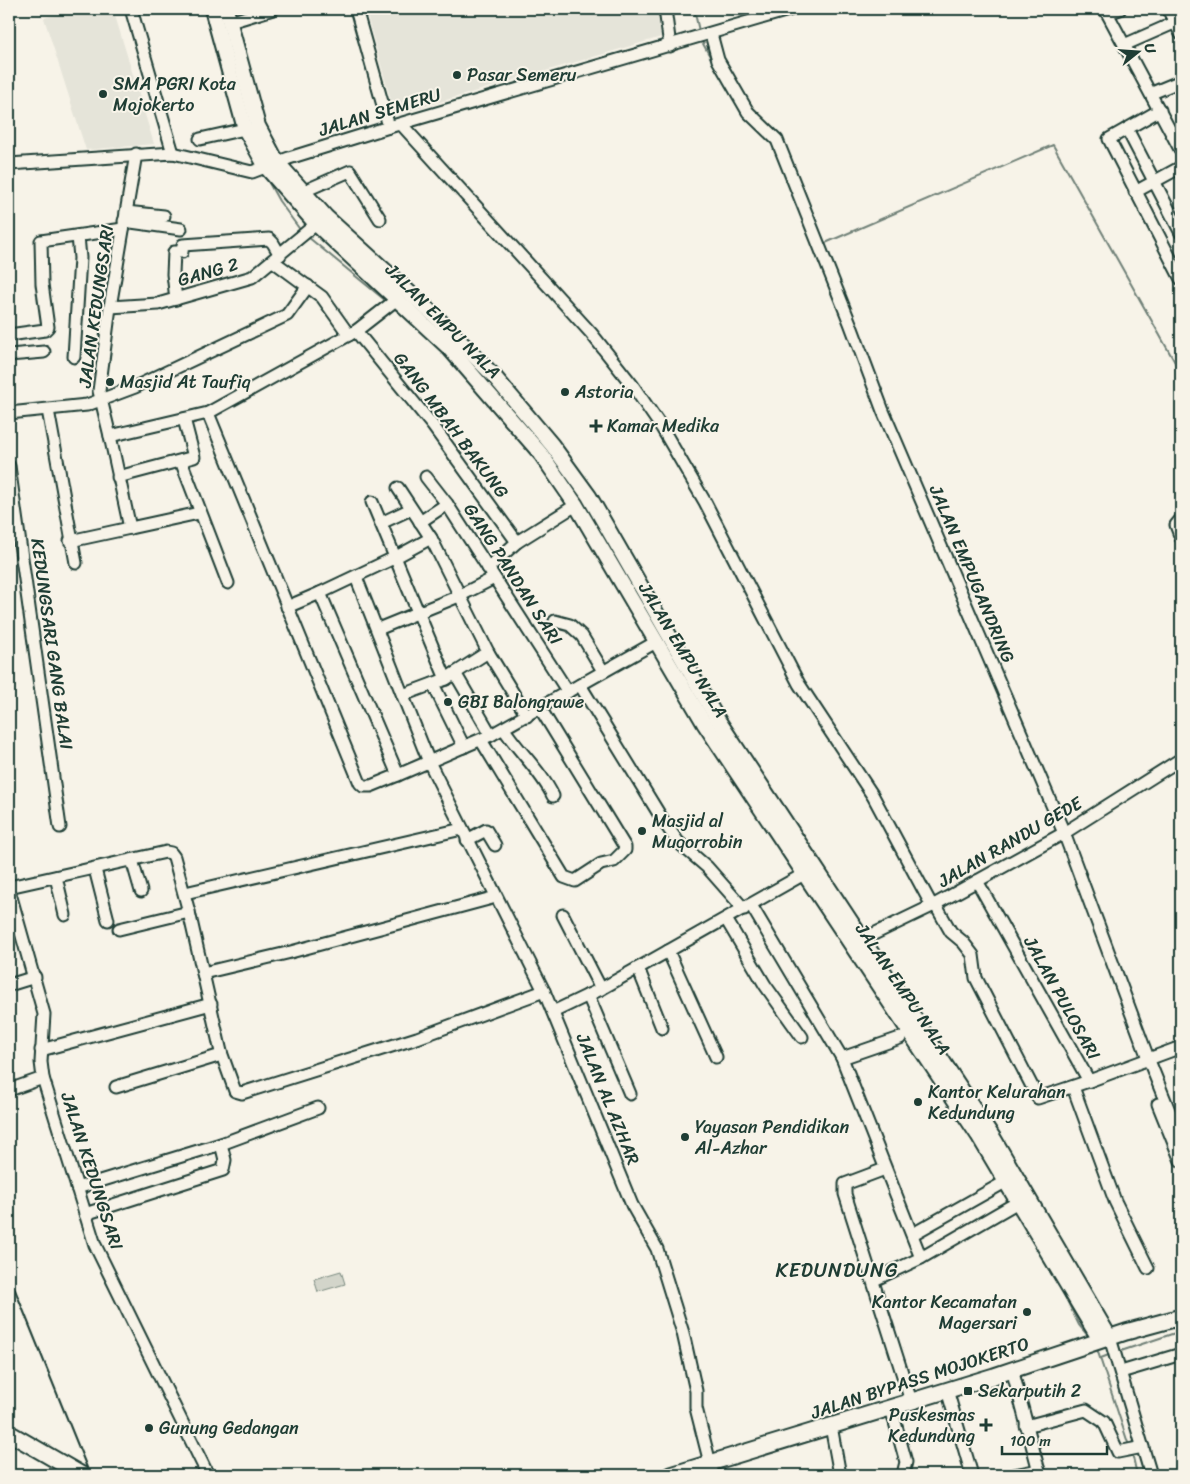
<svg xmlns="http://www.w3.org/2000/svg" width="1190" height="1484" font-family="Sriracha,sans-serif">
<style>
.built{fill:#e5e4d9}
.green{fill:#d3d5ca;stroke:#79897f}
.lines{fill:none;stroke-linecap:round;stroke-linejoin:round}
.stream{stroke:#6f8077;stroke-width:2}
.minor-casing{stroke:#1f3d34;stroke-width:15}
.major-casing{stroke:#1f3d34;stroke-width:18}
.highway-casing{stroke:#1f3d34;stroke-width:19}
.minor{stroke:#f7f3e8;stroke-width:11}
.major{stroke:#f7f3e8;stroke-width:14}
.highway{stroke:#f7f3e8;stroke-width:15}
.rail{stroke:#1f3d34;stroke-width:2}
.poi-dot{fill:#1f3d34;stroke:#f7f3e8;stroke-width:2}
.labels{text-anchor:middle;stroke-width:4;stroke-linejoin:round;paint-order:stroke}
.poi-label{font-size:18px;fill:#1f3d34;stroke:#f7f3e8;text-anchor:start}
.street-label{font-size:18px;fill:#1f3d34;stroke:#f7f3e8}
.quarter-label{font-size:20px;letter-spacing:1px;fill:#1f3d34;stroke:#f7f3e8}
</style>
<rect width="100%" height="100%" fill="#f7f3e8"/>
<filter id="ink" filterUnits="userSpaceOnUse"><feTurbulence type="fractalNoise" baseFrequency=".02" numOctaves="2"/><feDisplacementMap in="SourceGraphic" scale="10" xChannelSelector="R" yChannelSelector="G"/><feConvolveMatrix kernelMatrix="1 2 1 2 8 2 1 2 1" color-interpolation-filters="sRGB"/></filter>
<g filter="url(#ink)">
<g class="built">
<polygon points="76,9 113,9 154,144 86,150 44,18"/>
<polygon points="365,9 661,9 668,35 395,115"/>
</g>
<polygon class="green" points="341,1271 345,1284 318,1292 314,1279"/>
<g class="lines">
<g class="stream">
<polyline points="694,9 699,31"/>
<polyline points="701,40 713,62"/>
<polyline points="264,174 279,201 301,231"/>
<polyline points="308,237 386,301"/>
<polyline points="823,244 1053,145 1181,373"/>
<polyline points="393,307 416,327"/>
<polyline points="704,735 719,758"/>
<polyline points="1057,1280 1079,1325 1089,1337"/>
<polyline points="1097,1349 1129,1446"/>
<polyline points="1118,1352 1181,1331"/>
<polyline points="1101,1358 1111,1354"/>
<polyline points="1132,1453 1137,1475"/>
</g>
<defs>
<g id="minor">
<polyline points="131,9 173,153"/>
<polyline points="356,9 389,127"/>
<polyline points="665,9 670,46"/>
<polyline points="1105,9 1181,151"/>
<polyline points="1168,9 1181,34"/>
<polyline points="1107,13 1120,9"/>
<polyline points="230,22 273,9"/>
<polyline points="711,34 718,60 748,112 777,140 850,323 883,411 1064,833 1148,1058 1181,1140"/>
<polyline points="1124,45 1181,20"/>
<polyline points="1152,93 1181,81"/>
<polyline points="1160,110 1109,139 1181,279"/>
<polyline points="401,124 591,333 633,386 662,428 705,502 799,684 873,796 932,906"/>
<polyline points="1127,129 1181,233"/>
<polyline points="200,139 245,129"/>
<polyline points="136,154 110,307 99,391 110,436 208,413 356,331 397,299"/>
<polyline points="9,164 173,153 252,172 289,158 389,127 792,9"/>
<polyline points="302,192 350,171 380,219"/>
<polyline points="1135,192 1181,167"/>
<polyline points="126,212 164,216"/>
<polyline points="124,221 181,229"/>
<polyline points="273,261 322,297 349,335"/>
<polyline points="176,299 173,274 174,252 182,252 183,245 269,239 273,243 280,255"/>
<polyline points="110,307 158,304 252,277 316,224"/>
<polyline points="356,331 433,426 517,542"/>
<polyline points="9,335 45,330 48,327 42,284 41,241 123,229"/>
<polyline points="9,355 44,352"/>
<polyline points="74,357 80,258 78,236"/>
<polyline points="48,410 76,563"/>
<polyline points="9,413 87,405 135,387 287,315 308,286"/>
<polyline points="208,413 360,783 363,786 371,786 398,775 491,735 656,642"/>
<polyline points="110,436 130,528 199,513"/>
<polyline points="181,461 228,583"/>
<polyline points="9,466 60,827"/>
<polyline points="118,477 194,457 184,419"/>
<polyline points="426,477 447,504 568,692"/>
<polyline points="398,488 431,538 488,652 527,716"/>
<polyline points="372,502 446,679"/>
<polyline points="1181,519 1176,525 1181,538"/>
<polyline points="420,522 447,504"/>
<polyline points="381,523 411,509"/>
<polyline points="70,541 130,528"/>
<polyline points="488,568 517,542 576,505"/>
<polyline points="356,577 429,762 544,991 632,1205 657,1249 683,1333 696,1391 696,1408 713,1475"/>
<polyline points="287,607 320,593"/>
<polyline points="555,621 570,625 582,636 603,671"/>
<polyline points="378,629 459,596 494,578"/>
<polyline points="455,673 491,735"/>
<polyline points="433,684 464,747"/>
<polyline points="580,685 664,822 678,842 707,867 744,909"/>
<polyline points="403,695 446,679 488,652"/>
<path d="M504,729C519,752 541,771 553,796"/>
<polyline points="481,740 564,877 575,881 601,864 614,861 625,850 625,847 540,708"/>
<polyline points="398,775 320,593 396,557 431,538"/>
<polyline points="467,840 486,830 495,845"/>
<polyline points="132,860 141,891"/>
<polyline points="95,869 108,920"/>
<polyline points="56,877 65,915"/>
<polyline points="977,881 1089,1081 1181,1047"/>
<polyline points="9,887 166,852 171,853 174,857 189,912 221,1052 218,1056 116,1087"/>
<polyline points="9,890 44,1014 41,1062 43,1078 95,1245 208,1475"/>
<polyline points="185,893 462,829"/>
<polyline points="935,904 951,932 963,942 973,955 976,978 1038,1098 1089,1081"/>
<polyline points="751,905 842,1058 921,1258 874,1280"/>
<polyline points="563,915 601,989"/>
<polyline points="726,919 765,985 802,1037"/>
<polyline points="119,929 189,912"/>
<polyline points="855,943 932,906 1064,833 1181,759"/>
<polyline points="668,951 716,1057"/>
<polyline points="638,968 662,1028"/>
<polyline points="203,973 287,953 496,897"/>
<polyline points="9,985 35,977"/>
<polyline points="588,995 630,1094"/>
<polyline points="553,1012 601,989 804,874"/>
<polyline points="41,1050 211,1004"/>
<polyline points="221,1052 235,1091 242,1093 417,1038 544,991"/>
<polyline points="842,1058 900,1038"/>
<polyline points="1073,1087 1115,1201 1148,1268"/>
<polyline points="9,1090 43,1078"/>
<polyline points="1158,1104 1181,1161"/>
<polyline points="221,1144 318,1108"/>
<polyline points="885,1169 845,1184 845,1194 911,1401"/>
<polyline points="77,1188 221,1144 225,1160 223,1170 85,1214"/>
<polyline points="913,1234 1005,1182"/>
<polyline points="921,1258 1018,1202"/>
<polyline points="1110,1338 1151,1475"/>
<polyline points="1012,1369 1040,1475"/>
<polyline points="1121,1372 1181,1354"/>
<polyline points="947,1390 972,1475"/>
<polyline points="891,1408 906,1462 904,1470 905,1475"/>
<polyline points="831,1426 840,1475"/>
<polyline points="1026,1426 1086,1410 1104,1422 1118,1452 1143,1447"/>
<polyline points="1014,1475 1039,1470"/>
</g>
<g id="major">
<polyline points="212,9 245,129 266,167 316,224 449,348 541,454 576,505 704,723 978,1135 1100,1340"/>
<polyline points="226,9 258,126 277,162 326,217 435,316 493,375 552,445 589,496 716,717 994,1139 1110,1338"/>
</g>
<g id="highway">
<polyline points="9,1433 82,1475"/>
<polyline points="671,1475 994,1376 1126,1332 1181,1317"/>
</g>
</defs>
<use href="#minor" class="minor-casing"/>
<use href="#major" class="major-casing"/>
<use href="#highway" class="highway-casing"/>
<use href="#minor" class="minor"/>
<use href="#major" class="major"/>
<use href="#highway" class="highway"/>
<polyline class="rail" points="9,1275 90,1475"/>
</g>
</g>
<g class="poi-dot">
<circle cx="457" cy="75" r="5"/>
<circle cx="103" cy="94" r="5"/>
<circle cx="110" cy="382" r="5"/>
<circle cx="565" cy="392" r="5"/>
<path d="M593.5 418.5h5v5h5v5h-5v5h-5v-5h-5v-5h5z"/>
<circle cx="448" cy="702" r="5"/>
<circle cx="642" cy="831" r="5"/>
<circle cx="918" cy="1102" r="5"/>
<circle cx="685" cy="1137" r="5"/>
<circle cx="1027" cy="1312" r="5"/>
<rect x="963" y="1386" width="10" height="10" rx="2.5"/>
<path d="M983.5 1417.5h5v5h5v5h-5v5h-5v-5h-5v-5h5z"/>
<circle cx="149" cy="1428" r="5"/>
</g>
<g class="labels">
<g class="poi-label">
<text x="467" y="81">Pasar Semeru</text>
<text x="113" y="90">SMA PGRI Kota<tspan x="113" dy="21">Mojokerto</tspan></text>
<text x="120" y="388">Masjid At Taufiq</text>
<text x="575" y="398">Astoria</text>
<text x="607" y="432">Kamar Medika</text>
<text x="458" y="708">GBI Balongrawe</text>
<text x="652" y="827">Masjid al<tspan x="652" dy="21">Muqorrobin</tspan></text>
<text x="928" y="1098">Kantor Kelurahan<tspan x="928" dy="21">Kedundung</tspan></text>
<text x="695" y="1133">Yayasan Pendidikan<tspan x="695" dy="21">Al-Azhar</tspan></text>
<text x="1017" y="1308" text-anchor="end">Kantor Kecamatan<tspan x="1017" dy="21">Magersari</tspan></text>
<text x="978" y="1397">Sekarputih 2</text>
<text x="975" y="1421" text-anchor="end">Puskesmas<tspan x="975" dy="21">Kedundung</tspan></text>
<text x="159" y="1434">Gunung Gedangan</text>
</g>
<g class="street-label">
<text transform="translate(380 112) rotate(-17)" y="6">JALAN SEMERU</text>
<text transform="translate(208 272) rotate(-16)" y="6">GANG 2</text>
<text transform="translate(96 306) rotate(-82)" y="6">JALAN KEDUNGSARI</text>
<text transform="translate(443 321) rotate(45)" y="6">JALAN EMPU NALA</text>
<text transform="translate(451 425) rotate(53)" y="6">GANG MBAH BAKUNG</text>
<text transform="translate(513 574) rotate(57)" y="6">GANG PANDAN SARI</text>
<text transform="translate(972 574) rotate(67)" y="6">JALAN EMPUGANDRING</text>
<text transform="translate(52 644) rotate(82)" y="6">KEDUNGSARI GANG BALAI</text>
<text transform="translate(683 650) rotate(59)" y="6">JALAN EMPU NALA</text>
<text transform="translate(1010 842) rotate(-30)" y="6">JALAN RANDU GEDE</text>
<text transform="translate(903 989) rotate(56)" y="6">JALAN EMPU NALA</text>
<text transform="translate(1062 998) rotate(61)" y="6">JALAN PULOSARI</text>
<text transform="translate(608 1099) rotate(68)" y="6">JALAN AL AZHAR</text>
<text transform="translate(92 1171) rotate(72)" y="6">JALAN KEDUNGSARI</text>
<text transform="translate(920 1378) rotate(-18)" y="6">JALAN BYPASS MOJOKERTO</text>
</g>
<g class="quarter-label">
<text x="837" y="1277">KEDUNDUNG</text>
</g>
</g>
<rect width="1190" height="1484" fill="none" stroke="#f7f3e8" stroke-width="30"/>
<rect x="15" y="15" width="1160" height="1454" fill="none" stroke="#1f3d34" stroke-width="2" filter="url(#ink)"/>
<g transform="translate(1138 52) rotate(73)" stroke="#f7f3e8" stroke-width="4" paint-order="stroke">
<path d="M0-4L9 19L0 12L-9 19Z" fill="#1f3d34"/>
<text y="-8" font-size="14" font-weight="bold" text-anchor="middle" fill="#1f3d34">U</text>
</g>
<path d="M1002 1446v8h105v-8" fill="none" stroke="#1f3d34" stroke-width="2.5"/>
<text x="1010" y="1446" font-size="15" fill="#1f3d34" stroke="#f7f3e8" stroke-width="4" paint-order="stroke">100 m</text>
</svg>
